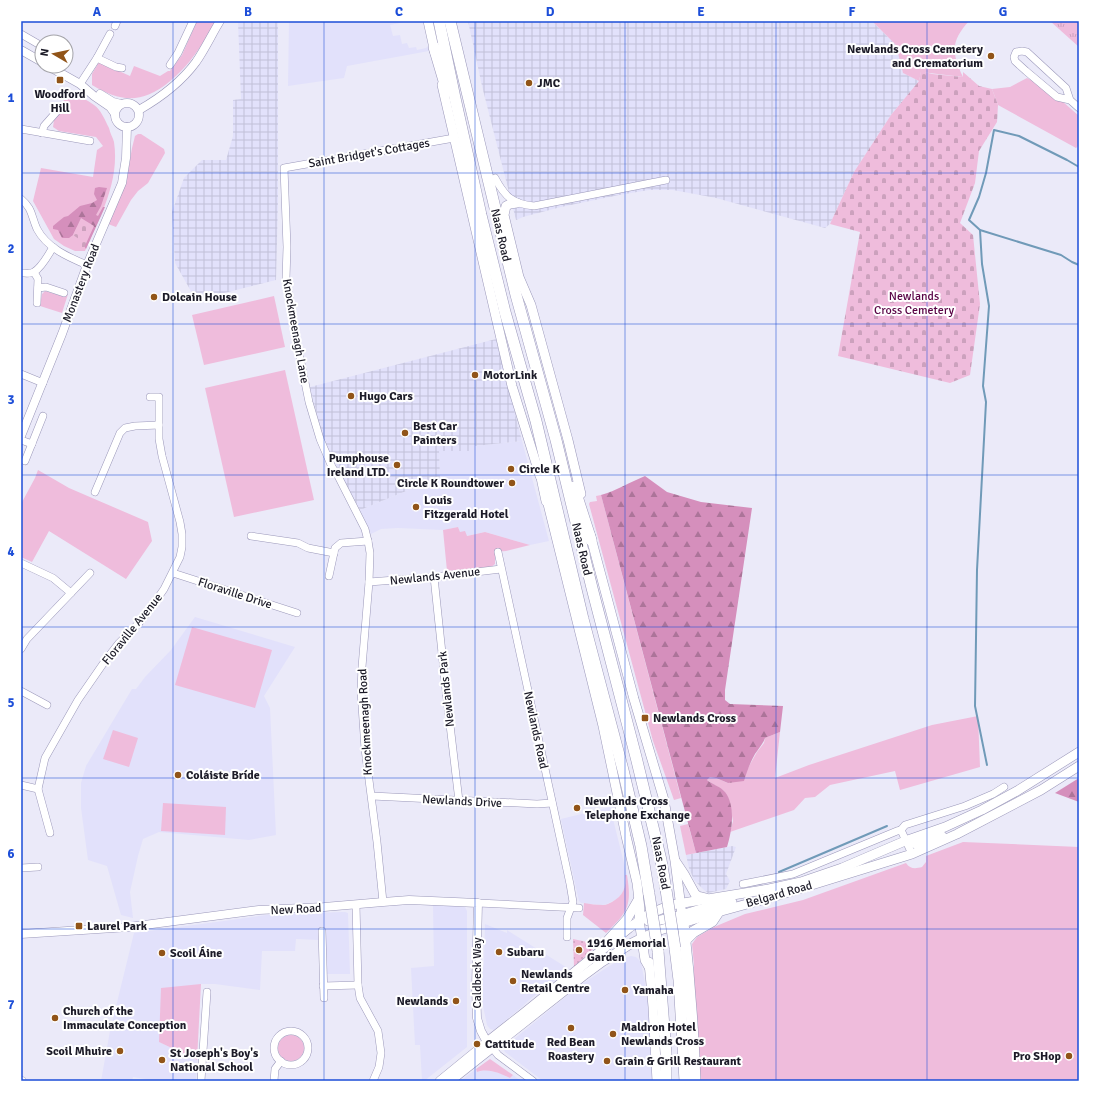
<svg xmlns="http://www.w3.org/2000/svg" width="1100" height="1102" font-family="Signika,sans-serif">
<style>
.built{fill:#e2e1fb}
.industrial{fill:url(#industrial-grid)}
.grass{fill:#efbcdc}
.forest{fill:url(#forest-firs)}
.cemetery{fill:url(#cemetery-stones)}
.park{fill:url(#park-tufts)}
.garden{fill:url(#garden-dots)}
.lines{fill:none;stroke-linecap:round;stroke-linejoin:round}
.stream{stroke:#709ab8;stroke-width:2}
.minor-casing{stroke:#9b98ba;stroke-width:8}
.tertiary-casing{stroke:#9b98ba;stroke-width:9}
.secondary-casing{stroke:#9b98ba;stroke-width:10}
.trunk-casing{stroke:#9b98ba;stroke-width:12}
.minor{stroke:#fff;stroke-width:7}
.tertiary{stroke:#fff;stroke-width:8}
.secondary{stroke:#fff;stroke-width:9}
.trunk{stroke:#fff;stroke-width:11}
.trunk-bridge-casing{stroke:#9b98ba;stroke-width:12;stroke-linecap:butt}
.trunk-bridge{stroke:#fff;stroke-width:11}
.grid{fill:none;stroke:#1d4ed8;stroke-width:1;stroke-opacity:0.55}
.poi-dot{fill:#915418;stroke:#fff;stroke-width:1.5}
.labels{text-anchor:middle;stroke-width:4;stroke-linejoin:round;paint-order:stroke}
.poi-label{font-size:12px;font-weight:bold;fill:#1c1b28;stroke:#fff;text-anchor:start}
.street-label{font-size:12px;fill:#1c1b28;stroke:#fff}
.park-label{font-size:12px;fill:#580244;stroke:#fff}
.neatline{fill:none;stroke:#1d4ed8;stroke-width:1.5}
.grid-label{font-size:13px;text-anchor:middle;font-weight:bold;fill:#1d4ed8}
</style>
<defs>
<pattern id="industrial-grid" width="8" height="8" patternUnits="userSpaceOnUse"><rect width="8" height="8" fill="#e2e1fb"/><path d="M0 4h8M4 0v8" fill="none" stroke="#c1c0d7"/></pattern>
<pattern id="forest-firs" width="22" height="20" patternUnits="userSpaceOnUse"><rect width="22" height="20" fill="#d58fbc"/><path d="M5 1l3.5 6h-7zM16 11l3.5 6h-7z" fill="#ac7499"/></pattern>
<pattern id="cemetery-stones" width="16" height="16" patternUnits="userSpaceOnUse"><rect width="16" height="16" fill="#efbcdc"/><path d="M2 7V4a2 2 0 0 1 4 0v3zM10 15v-3a2 2 0 0 1 4 0v3z" fill="#cca1bd"/></pattern>
<pattern id="park-tufts" width="24" height="20" patternUnits="userSpaceOnUse"><rect width="24" height="20" fill="#efbcdc"/><path d="M3 7l-1-3M5 7V3M7 7l1-3M15 17l-1-3M17 17v-4M19 17l1-3" fill="none" stroke="#cca1bd"/></pattern>
<pattern id="garden-dots" width="8" height="8" patternUnits="userSpaceOnUse"><rect width="8" height="8" fill="#efbcdc"/><path d="M2 2h.1M6 6h.1" fill="none" stroke="#cca1bd" stroke-width="1.8" stroke-linecap="round"/></pattern>
</defs>
<rect width="100%" height="100%" fill="#ebeaf9"/>
<g class="built">
<polygon points="289,21 409,21 390,25 393,36 400,35 402,44 407,43 409,48 416,47 417,50 426,48 428,46 429,51 347,66 344,78 288,86"/>
<polygon points="522,441 549,541 530,545 485,532 466,536 460,532 458,527 443,530 398,528 381,529 371,534 360,510 440,477 439,451 470,451 474,446"/>
<polygon points="195,617 295,647 264,696 270,708 276,835 249,840 159,832 143,839 138,856 130,892 133,918 121,915 107,866 88,860 81,808 81,783 86,766 132,689 136,689 145,677 171,650"/>
<polygon points="610,807 627,875 625,876 625,884 624,891 617,899 607,904 602,905 581,903 579,901 578,897 561,819"/>
<polygon points="433,905 465,907 467,911 467,1047 424,1081 422,1081 420,1045 415,1045 411,968 434,966"/>
<polygon points="345,912 348,913 350,974 326,974 319,940 296,939 295,951 262,951 260,990 215,984 201,984 159,1042 197,1060 196,1081 157,1081 133,1077 132,1081 101,1081 110,1031 134,933 231,920 273,914"/>
<polygon points="485,924 507,933 507,930 569,969 529,1000 523,1006 494,1030 490,1029 487,1025 482,1001 482,972 484,964"/>
<polygon points="631,956 636,957 641,962 647,994 650,1016 652,1081 543,1081 505,1052 503,1048 579,986 606,968 623,958"/>
<polygon points="476,1069 477,1072 486,1070 500,1073 510,1078 513,1075 521,1081 460,1081"/>
</g>
<g class="industrial">
<polygon points="238,21 278,21 278,201 276,280 196,300 175,263 172,212 184,178 202,160 226,160 233,136 233,100 241,99"/>
<polygon points="468,21 872,21 896,45 903,73 919,81 891,115 854,172 830,224 825,228 716,198 673,190 649,190 619,195 561,207 523,217 516,220 482,86"/>
<polygon points="496,339 522,441 475,446 471,451 439,451 440,477 360,510 324,442 310,387"/>
<polygon points="732,846 736,847 726,874 730,881 726,889 708,893 703,889 694,880 689,868 686,855"/>
</g>
<g class="grass">
<path d="M197,21H216C201,46 192,63 169,82C142,104 120,102 92,85V74L99,62L130,76L134,66L160,76L168,71H170L182,55Z"/>
<path d="M872,21H969C950,42 952,53 963,77L921,72L919,81L903,73L896,45Z"/>
<polygon points="1027,78 1031,80 1036,78 1079,116 1079,145 1076,148 998,105 992,89 1010,87"/>
<path d="M69,92C76,95 88,100 94,105C101,110 105,120 109,128C110,133 113,138 114,142C120,181 100,217 85,251H75L64,246L54,239L33,201L41,168L93,177L97,150L103,146L96,137L59,131L53,127L54,120L63,108L61,105Z"/>
<polygon points="138,134 141,134 164,149 165,153 148,183 138,191 131,200 116,227 108,224 126,183 132,148 135,136"/>
<polygon points="45,291 65,297 68,294 62,313 40,306 42,294"/>
<polygon points="274,296 285,347 204,365 192,315"/>
<polygon points="285,370 314,500 234,517 205,388"/>
<polygon points="38,470 69,488 148,522 152,541 126,579 49,531 32,562 21,557 21,504 35,478"/>
<polygon points="601,495 681,798 674,800 653,741 589,504 590,502 597,501 596,496"/>
<polygon points="458,527 460,532 465,531 467,536 485,532 530,545 506,551 495,552 495,564 490,568 447,571 443,530"/>
<polygon points="192,627 272,650 255,708 175,685"/>
<polygon points="978,716 980,767 900,790 895,771 830,785 815,797 805,798 794,810 730,832 733,821 729,800 724,791 707,780 710,777 716,778 728,783 748,768 757,752 764,743 765,738 780,732 775,778 809,765 932,725"/>
<polygon points="113,730 138,738 129,767 103,759"/>
<polygon points="163,803 226,807 225,835 161,831"/>
<polygon points="688,824 696,853 686,855 680,826"/>
<path d="M963,842L1079,847V1081H700L693,975L694,965L692,944L697,937L714,927L745,914L803,900L906,863C910,869 915,869 922,867L926,862V856Z"/>
<path d="M625,875H627C632,906 628,912 606,933L583,915L584,903C590,904 597,905 603,905C607,905 609,903 612,902C623,896 627,887 625,875Z"/>
<polygon points="201,984 197,1060 159,1042 161,988"/>
<circle cx="291" cy="1048" r="13"/>
<path d="M490,1059L513,1075L510,1078C499,1073 489,1068 477,1072L476,1069Z"/>
</g>
<g class="forest">
<polygon points="99,187 107,188 101,206 96,215 98,216 103,207 105,207 86,249 84,246 77,227 73,235 69,238 62,238 58,230 53,229 53,226 59,221 64,217 68,216 80,206 92,203 97,200 94,194 95,188"/>
<path d="M645,476L667,492L701,502L752,508L725,690V700L730,704L783,706L780,732L765,738C763,744 759,748 755,754C750,763 747,771 744,781L728,783L716,778L710,777L707,780C712,784 721,787 725,792C736,806 732,831 727,847L696,853L601,495C616,491 630,482 645,476Z"/>
<polygon points="1079,778 1079,802 1055,793"/>
</g>
<g class="cemetery">
<polygon points="921,71 932,74 963,77 963,72 979,86 992,89 998,105 997,122 979,151 975,183 960,223 973,235 980,304 970,375 950,383 838,356 860,232 830,224 854,172 891,115 919,81"/>
<polygon points="81,218 94,226 84,248 77,247 79,239 73,235"/>
</g>
<polygon class="park" points="1050,21 1079,21 1079,47"/>
<polygon class="garden" points="573,939 592,943 595,947 589,953 574,967"/>
<g class="lines">
<g class="stream">
<polyline points="1079,167 1067,160 1019,136 994,130 986,173 979,197 969,220 980,230 1061,255 1072,262 1079,265"/>
<polyline points="980,230 982,264 989,306 983,386 986,402 977,570 975,706 987,765"/>
<polyline points="779,872 887,826"/>
</g>
<defs>
<g id="minor">
<polyline points="115,26 117,21"/>
<polyline points="21,34 40,45"/>
<polyline points="97,58 116,67 122,68"/>
<polyline points="170,65 178,53 193,21"/>
<polyline points="80,84 97,58 110,34"/>
<polyline points="1070,100 1066,88 1027,52 1022,51 1016,52 1014,57 1015,61 1026,71 1057,97 1070,100 1079,108"/>
<polyline points="21,129 90,141"/>
<polyline points="42,133 44,126 59,109"/>
<path d="M495,178C505,197 513,204 534,206L666,180"/>
<path d="M21,199C33,209 31,216 37,229C47,248 68,257 87,265"/>
<polyline points="34,272 38,279 37,303"/>
<path d="M21,273C25,273 31,274 34,272C42,267 49,254 53,247"/>
<polyline points="38,288 46,287 64,293"/>
<polyline points="21,374 43,383"/>
<polyline points="21,440 32,444"/>
<polyline points="25,461 43,416"/>
<polyline points="95,492 120,433 125,428 135,426 159,425"/>
<polyline points="251,536 298,543 308,548 334,553"/>
<polyline points="498,552 570,884 573,902 567,918 567,937"/>
<polyline points="21,563 53,578 71,593"/>
<polyline points="173,573 297,613"/>
<polyline points="329,576 335,548 341,543 368,541"/>
<polyline points="434,577 446,691 459,801"/>
<polyline points="369,582 434,577 501,569"/>
<polyline points="21,649 27,639 90,573"/>
<polyline points="21,691 47,705"/>
<polyline points="21,785 38,789"/>
<polyline points="372,796 537,804 552,803"/>
<polyline points="50,833 38,789 45,758 78,700 105,661 119,643 139,623 155,602 164,589 180,557 182,547 182,534 180,522 162,456 159,439 159,397 150,397"/>
<polyline points="912,854 901,830 905,825 965,806 993,794 1004,787"/>
<polyline points="21,868 38,867"/>
<polyline points="743,884 793,874 897,831 901,830"/>
<polyline points="383,902 377,842 365,749 361,691 362,667 369,582 370,553 368,541 365,529 338,476 332,467 320,439 309,402 296,338 286,279 287,247 284,168 454,138"/>
<polyline points="478,903 579,908"/>
<polyline points="356,905 358,985 360,998 378,1031 381,1053 379,1067 373,1081"/>
<polyline points="322,931 324,998"/>
<polyline points="323,986 358,985"/>
<circle cx="291" cy="1048" r="17"/>
<polyline points="490,1045 498,1055 533,1081"/>
<polyline points="201,1081 207,992"/>
<polyline points="274,1081 275,1069 281,1061"/>
</g>
<g id="tertiary">
<polyline points="21,50 42,62"/>
<polyline points="48,66 80,84 94,96 110,107 115,114"/>
<polyline points="100,94 113,102 121,104"/>
<circle cx="127" cy="115" r="12"/>
<path d="M139,110C160,98 182,81 196,62C205,49 212,34 220,21"/>
<polyline points="21,436 62,334 87,265 122,183 126,158 127,127"/>
<polyline points="21,934 129,927 259,910 324,907 383,902 409,900 478,903 476,987 477,1018 481,1031 487,1042"/>
<polyline points="21,1081 22,1081"/>
</g>
<g id="secondary">
<polyline points="428,21 435,53"/>
<polyline points="442,85 512,386 540,476"/>
<polyline points="517,203 510,204 506,206 504,215 519,277 531,305 568,440 581,494"/>
<polyline points="546,496 603,726 626,836 637,883 640,909 639,920 645,960 649,967"/>
<polyline points="590,534 634,699 664,800 675,861 683,923"/>
<polyline points="905,841 916,844 942,836"/>
<polyline points="676,862 684,874 695,894 698,896 706,898"/>
<path d="M648,921C660,923 697,910 711,906C718,904 725,903 732,902"/>
<polyline points="608,940 627,919 638,900"/>
<polyline points="649,962 653,1007 657,1081"/>
<polyline points="440,1081 478,1050 487,1042 524,1013 629,928 649,914 671,905 769,889 801,882 842,868 905,841 945,827 982,810 1017,791 1079,752"/>
<polyline points="450,1081 583,976 602,962 632,943 642,938 657,931 718,912 776,896 912,854 957,834 1041,790 1079,766"/>
</g>
<g id="trunk">
<polyline points="439,21 455,98 481,215 505,312 536,421 583,619 623,770 641,846 649,894"/>
<polyline points="450,21 516,295 556,440 592,588 636,757 661,860 666,890"/>
<polyline points="434,47 447,91"/>
<polyline points="540,468 547,501"/>
<polyline points="574,487 591,540"/>
<path d="M683,923C689,976 693,1028 695,1081"/>
<polyline points="685,940 693,932 712,921 718,912"/>
<polyline points="675,948 679,980 685,1081"/>
<polyline points="658,951 666,1053 666,1081"/>
</g>
</defs>
<use href="#minor" class="minor-casing"/>
<use href="#tertiary" class="tertiary-casing"/>
<use href="#secondary" class="secondary-casing"/>
<use href="#trunk" class="trunk-casing"/>
<use href="#minor" class="minor"/>
<use href="#tertiary" class="tertiary"/>
<use href="#secondary" class="secondary"/>
<use href="#trunk" class="trunk"/>
<defs>
<g id="trunk-bridge">
<polyline points="666,890 675,948"/>
<polyline points="649,894 658,951"/>
</g>
</defs>
<use href="#trunk-bridge" class="trunk-bridge-casing"/>
<use href="#trunk-bridge" class="trunk-bridge"/>
</g>
<path class="grid" d="M173,21V1081M324,21V1081M475,21V1081M625,21V1081M776,21V1081M927,21V1081M21,173H1079M21,324H1079M21,475H1079M21,627H1079M21,778H1079M21,929H1079"/>
<g class="poi-dot">
<circle cx="991" cy="56" r="4"/>
<rect x="56" y="76" width="8" height="8" rx="2"/>
<circle cx="529" cy="83" r="4"/>
<circle cx="154" cy="297" r="4"/>
<circle cx="475" cy="375" r="4"/>
<circle cx="351" cy="396" r="4"/>
<circle cx="405" cy="433" r="4"/>
<circle cx="397" cy="465" r="4"/>
<circle cx="511" cy="469" r="4"/>
<circle cx="512" cy="483" r="4"/>
<circle cx="416" cy="507" r="4"/>
<rect x="641" y="714" width="8" height="8" rx="2"/>
<circle cx="178" cy="775" r="4"/>
<circle cx="577" cy="808" r="4"/>
<rect x="75" y="922" width="8" height="8" rx="2"/>
<circle cx="579" cy="950" r="4"/>
<circle cx="499" cy="952" r="4"/>
<circle cx="162" cy="953" r="4"/>
<circle cx="513" cy="981" r="4"/>
<circle cx="625" cy="990" r="4"/>
<circle cx="456" cy="1001" r="4"/>
<circle cx="55" cy="1018" r="4"/>
<circle cx="571" cy="1028" r="4"/>
<circle cx="613" cy="1034" r="4"/>
<circle cx="477" cy="1044" r="4"/>
<circle cx="120" cy="1051" r="4"/>
<circle cx="1069" cy="1056" r="4"/>
<circle cx="162" cy="1060" r="4"/>
<circle cx="607" cy="1061" r="4"/>
</g>
<g class="labels">
<g class="poi-label">
<text x="983" y="53" text-anchor="end">Newlands Cross Cemetery<tspan x="983" dy="14">and Crematorium</tspan></text>
<text x="537" y="87">JMC</text>
<text x="60" y="98" text-anchor="middle">Woodford<tspan x="60" dy="14">Hill</tspan></text>
<text x="162" y="301">Dolcain House</text>
<text x="483" y="379">MotorLink</text>
<text x="359" y="400">Hugo Cars</text>
<text x="413" y="430">Best Car<tspan x="413" dy="14">Painters</tspan></text>
<text x="389" y="462" text-anchor="end">Pumphouse<tspan x="389" dy="14">Ireland LTD.</tspan></text>
<text x="519" y="473">Circle K</text>
<text x="504" y="487" text-anchor="end">Circle K Roundtower</text>
<text x="424" y="504">Louis<tspan x="424" dy="14">Fitzgerald Hotel</tspan></text>
<text x="653" y="722">Newlands Cross</text>
<text x="186" y="779">Coláiste Bríde</text>
<text x="585" y="805">Newlands Cross<tspan x="585" dy="14">Telephone Exchange</tspan></text>
<text x="87" y="930">Laurel Park</text>
<text x="587" y="947">1916 Memorial<tspan x="587" dy="14">Garden</tspan></text>
<text x="507" y="956">Subaru</text>
<text x="170" y="957">Scoil Áine</text>
<text x="521" y="978">Newlands<tspan x="521" dy="14">Retail Centre</tspan></text>
<text x="633" y="994">Yamaha</text>
<text x="448" y="1005" text-anchor="end">Newlands</text>
<text x="63" y="1015">Church of the<tspan x="63" dy="14">Immaculate Conception</tspan></text>
<text x="621" y="1031">Maldron Hotel<tspan x="621" dy="14">Newlands Cross</tspan></text>
<text x="571" y="1046" text-anchor="middle">Red Bean<tspan x="571" dy="14">Roastery</tspan></text>
<text x="485" y="1048">Cattitude</text>
<text x="112" y="1055" text-anchor="end">Scoil Mhuire</text>
<text x="170" y="1057">St Joseph's Boy's<tspan x="170" dy="14">National School</tspan></text>
<text x="1061" y="1060" text-anchor="end">Pro SHop</text>
<text x="615" y="1065">Grain &amp; Grill Restaurant</text>
</g>
<g class="street-label">
<text transform="translate(369 153) rotate(-10)" y="4">Saint Bridget's Cottages</text>
<text transform="translate(501 235) rotate(77)" y="4">Naas Road</text>
<text transform="translate(81 283) rotate(-69)" y="4">Monastery Road</text>
<text transform="translate(296 331) rotate(80)" y="4">Knockmeenagh Lane</text>
<text transform="translate(582 549) rotate(77)" y="4">Naas Road</text>
<text transform="translate(435 576) rotate(-6)" y="4">Newlands Avenue</text>
<text transform="translate(235 593) rotate(18)" y="4">Floraville Drive</text>
<text transform="translate(132 629) rotate(-51)" y="4">Floraville Avenue</text>
<text transform="translate(446 689) rotate(-96)" y="4">Newlands Park</text>
<text transform="translate(365 722) rotate(-93)" y="4">Knockmeenagh Road</text>
<text transform="translate(536 730) rotate(78)" y="4">Newlands Road</text>
<text transform="translate(462 801) rotate(3)" y="4">Newlands Drive</text>
<text transform="translate(661 863) rotate(79)" y="4">Naas Road</text>
<text transform="translate(779 894) rotate(-16)" y="4">Belgard Road</text>
<text transform="translate(296 909) rotate(-3)" y="4">New Road</text>
<text transform="translate(477 973) rotate(-90)" y="4">Caldbeck Way</text>
</g>
<g class="park-label">
<text x="914" y="300">Newlands<tspan x="914" dy="14">Cross Cemetery</tspan></text>
</g>
</g>
<rect width="1100" height="1102" fill="none" stroke="#ffffff" stroke-width="44"/>
<g transform="translate(54 54) rotate(279)"><circle r="19" fill="#ffffff" stroke="#a4a4a9"/>
<path d="M0-3L7 15L0 10L-7 15Z" fill="#915418"/>
<text y="-6" font-size="11" font-weight="bold" text-anchor="middle" fill="#1c1b28">N</text>
</g>
<rect x="22" y="22" width="1056" height="1058" class="neatline"/>
<g class="grid-label">
<text x="97" y="16">A</text>
<text x="248" y="16">B</text>
<text x="399" y="16">C</text>
<text x="550" y="16">D</text>
<text x="701" y="16">E</text>
<text x="852" y="16">F</text>
<text x="1003" y="16">G</text>
<text x="11" y="102">1</text>
<text x="11" y="253">2</text>
<text x="11" y="404">3</text>
<text x="11" y="556">4</text>
<text x="11" y="707">5</text>
<text x="11" y="858">6</text>
<text x="11" y="1009">7</text>
</g>
</svg>
